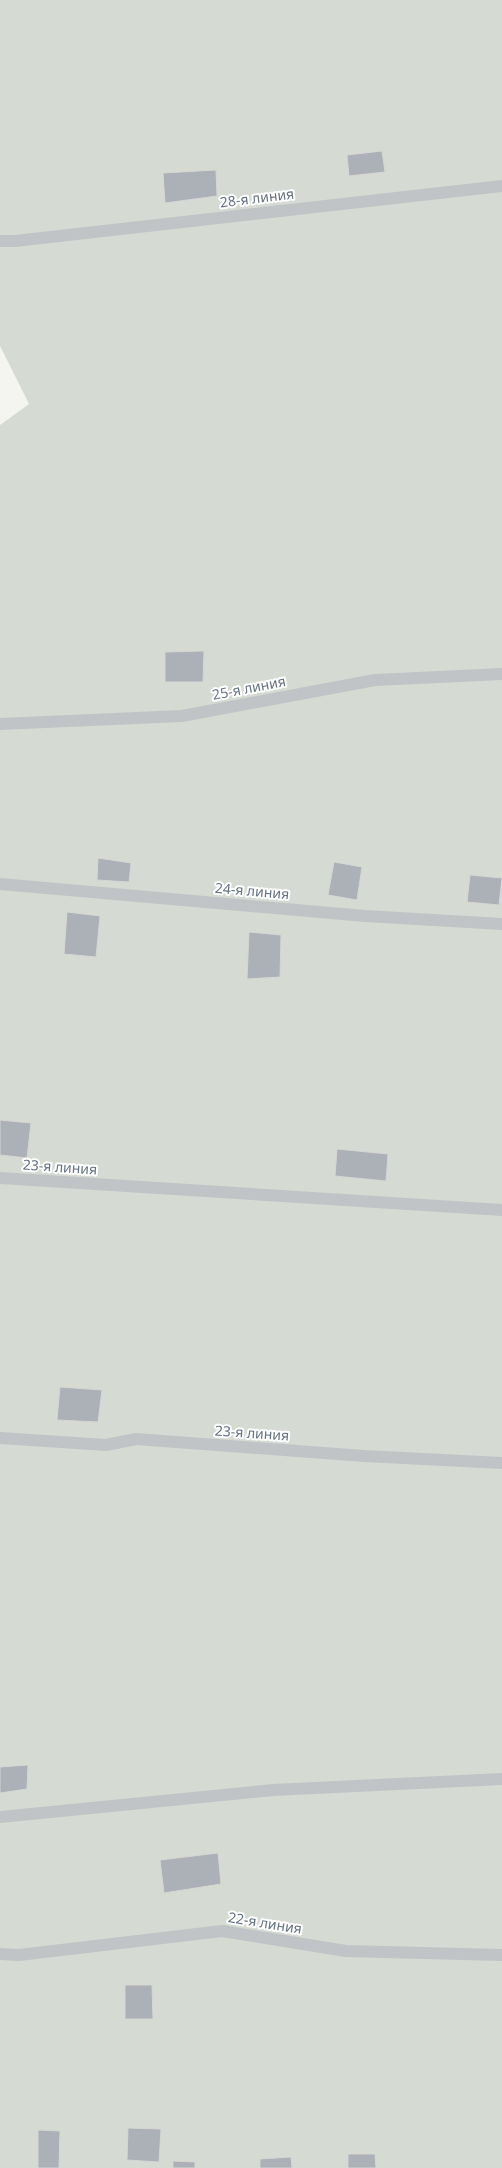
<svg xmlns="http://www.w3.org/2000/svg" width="502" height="2168" font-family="'Noto Sans',sans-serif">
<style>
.green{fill:#d5dbd2}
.building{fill:#abb1b6;stroke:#d6d6d4}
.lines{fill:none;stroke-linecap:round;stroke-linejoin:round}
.service{stroke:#c0c4c7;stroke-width:12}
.labels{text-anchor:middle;stroke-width:4;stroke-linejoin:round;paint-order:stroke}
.street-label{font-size:14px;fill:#647381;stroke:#fff}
</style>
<rect width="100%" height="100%" fill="#f4f5f1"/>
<polygon class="green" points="0,0 502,0 502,2168 0,2168 0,425 29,404 0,346"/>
<g class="building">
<polygon points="382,151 385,172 349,176 347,155"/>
<polygon points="216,170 217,196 165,203 163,173"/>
<polygon points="204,651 203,682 165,682 165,652"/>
<polygon points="98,858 131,863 129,882 97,880"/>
<polygon points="334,862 362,867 357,900 328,895"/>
<polygon points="470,875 502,878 499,905 467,902"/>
<polygon points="67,912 100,916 96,957 64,954"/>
<polygon points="249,932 281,935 280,977 247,979"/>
<polygon points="0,1120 31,1123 27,1158 0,1155"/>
<polygon points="337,1149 388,1154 386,1181 335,1176"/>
<polygon points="60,1387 102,1390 98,1422 57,1420"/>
<polygon points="28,1765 27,1789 0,1793 0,1767"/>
<polygon points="218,1853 221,1884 164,1893 160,1860"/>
<polygon points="125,1985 152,1985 153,2019 125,2019"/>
<polygon points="128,2128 161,2129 159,2162 127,2160"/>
<polygon points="38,2130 60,2131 59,2168 38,2168"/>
<polygon points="348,2154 375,2154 376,2168 348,2168"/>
<polygon points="291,2157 292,2168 260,2168 260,2159"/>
<polygon points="173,2161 195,2162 195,2168 173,2168"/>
</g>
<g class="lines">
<g class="service">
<polyline points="0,241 15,241 502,186"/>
<polyline points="0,724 182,716 375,680 502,674"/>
<polyline points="0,884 365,916 502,924"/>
<polyline points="0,1178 502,1210"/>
<polyline points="0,1438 106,1445 136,1439 364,1456 502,1463"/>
<polyline points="0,1817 273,1790 502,1779"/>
<polyline points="0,1954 19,1955 222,1931 346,1951 502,1955"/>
</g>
</g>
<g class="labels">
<g class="street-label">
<text transform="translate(257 198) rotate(-7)" y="5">28-я линия</text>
<text transform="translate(249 688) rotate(-11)" y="5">25-я линия</text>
<text transform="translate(252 891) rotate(5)" y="5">24-я линия</text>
<text transform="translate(60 1167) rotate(4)" y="5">23-я линия</text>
<text transform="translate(252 1433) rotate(4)" y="5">23-я линия</text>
<text transform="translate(265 1923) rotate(9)" y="5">22-я линия</text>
</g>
</g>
</svg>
